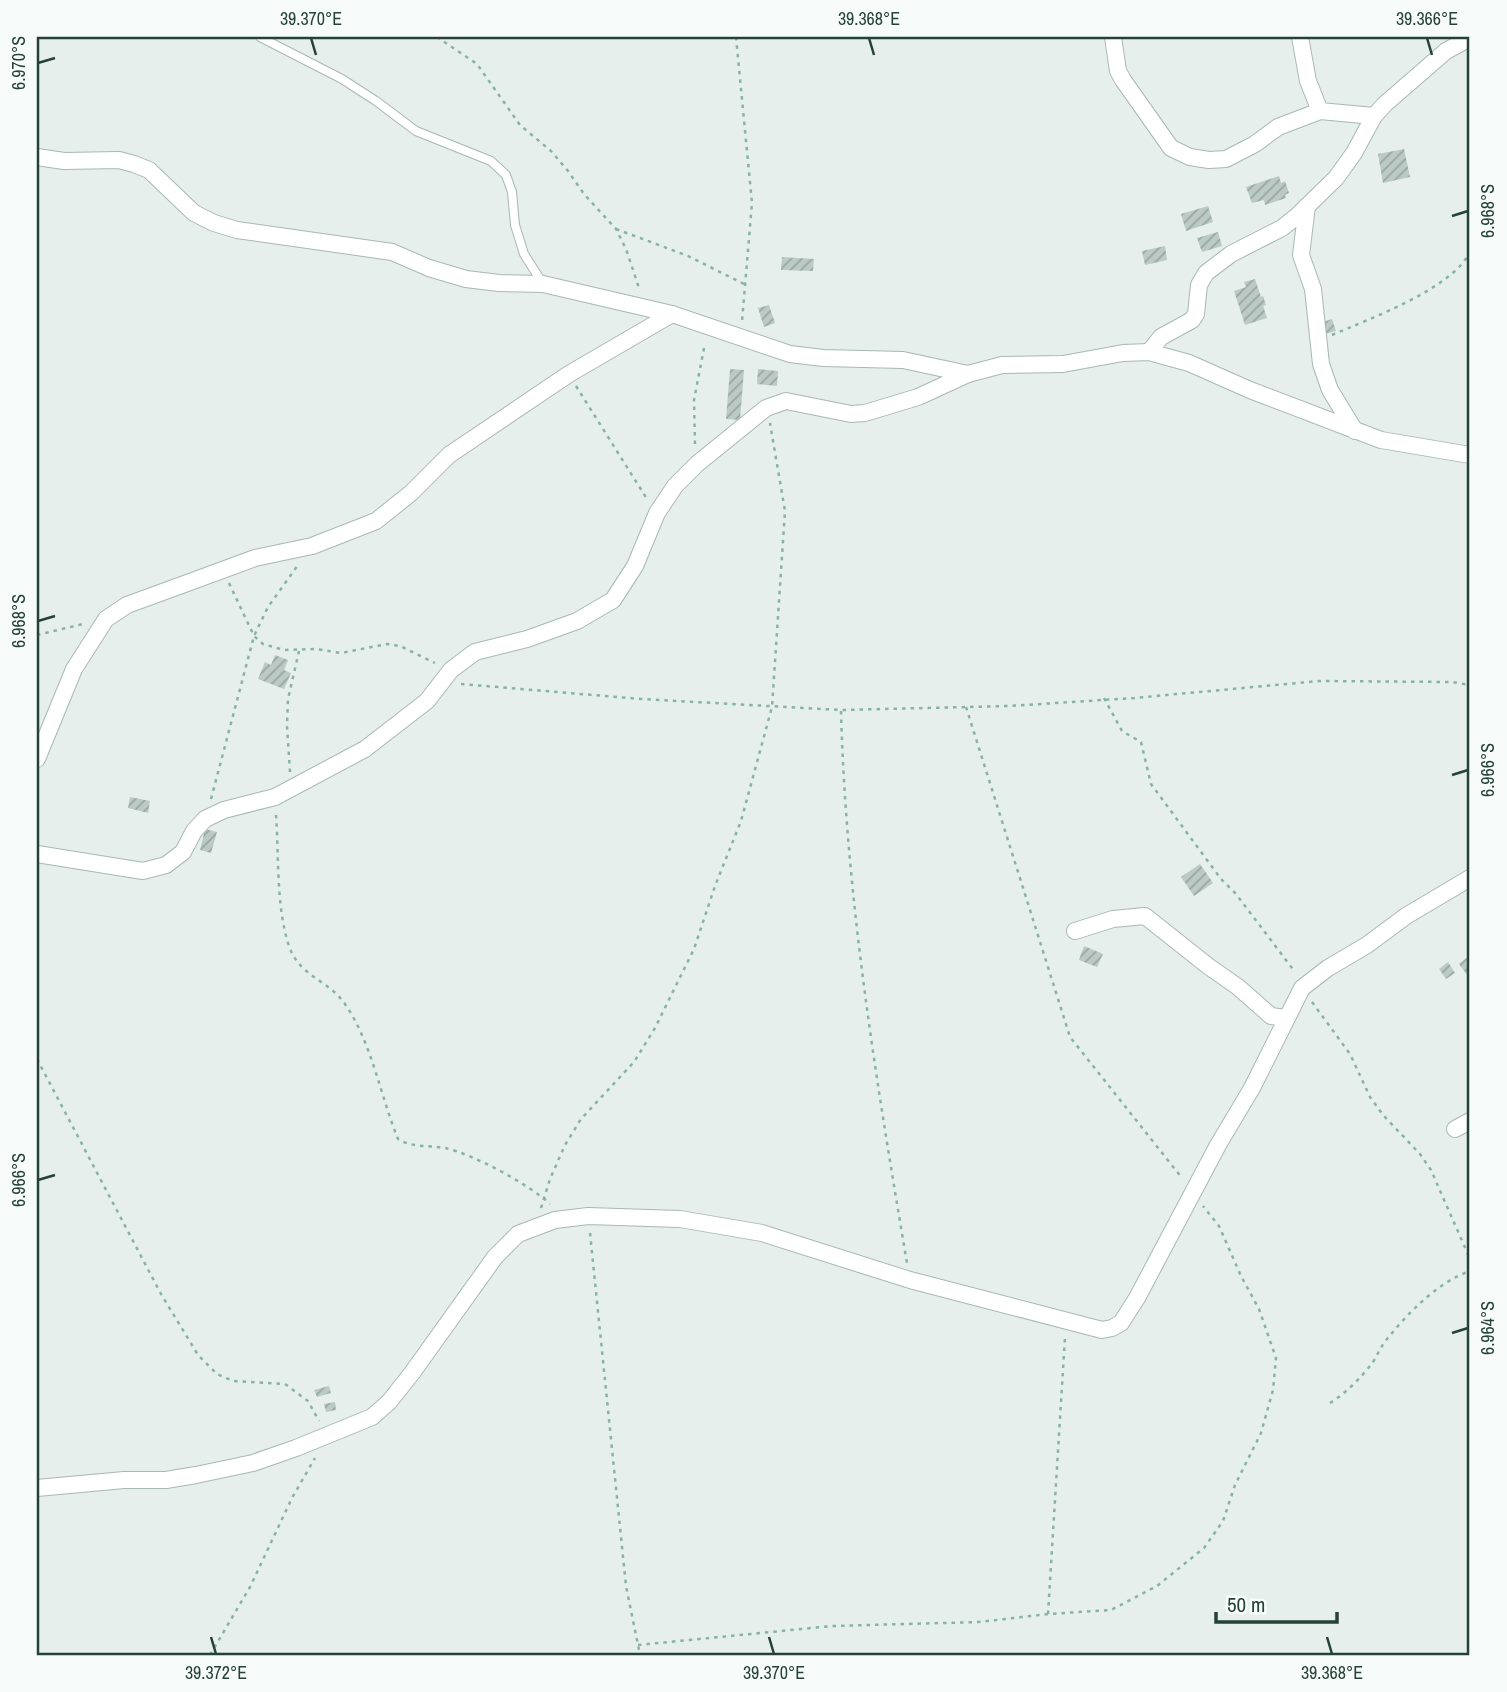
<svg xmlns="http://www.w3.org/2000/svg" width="1507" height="1692" font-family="'Archivo Narrow',sans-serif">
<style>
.building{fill:url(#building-hatch)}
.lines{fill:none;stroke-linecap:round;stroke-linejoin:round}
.service-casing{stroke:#a8b8b2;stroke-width:10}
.minor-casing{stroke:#a8b8b2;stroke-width:18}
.path{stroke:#86b3a5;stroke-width:2.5;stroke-dasharray:3.5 5;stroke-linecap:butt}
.service{stroke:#fff;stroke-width:8}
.minor{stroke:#fff;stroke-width:16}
.ticks{fill:none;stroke:#24423a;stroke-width:2.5}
.neatline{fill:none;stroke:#24423a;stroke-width:2.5}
.ticks-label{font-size:18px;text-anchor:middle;fill:#24423a}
</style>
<defs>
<pattern id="building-hatch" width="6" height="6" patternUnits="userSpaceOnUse" patternTransform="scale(1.75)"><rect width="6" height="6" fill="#bbcac4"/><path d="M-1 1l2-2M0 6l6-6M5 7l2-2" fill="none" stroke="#98a6a0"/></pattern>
</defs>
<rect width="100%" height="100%" fill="#e6efeb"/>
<g class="building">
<polygon points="1404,149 1410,177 1383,183 1378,154"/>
<polygon points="1279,176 1281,183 1285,181 1289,193 1285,195 1286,198 1265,205 1264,200 1252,203 1246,187"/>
<polygon points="1208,206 1213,222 1186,231 1181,214"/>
<polygon points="1218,232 1222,246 1202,252 1197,238"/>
<polygon points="1165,246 1167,260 1145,265 1142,251"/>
<polygon points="782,257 814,259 813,271 781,270"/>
<polygon points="1255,279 1261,297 1263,296 1266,305 1263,306 1267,318 1245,325 1234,291 1246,287 1244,282"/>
<polygon points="769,305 775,323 764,327 758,308"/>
<polygon points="1332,319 1336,331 1321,335 1317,324"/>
<polygon points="730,369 744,370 740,420 726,419"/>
<polygon points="758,369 778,371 777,386 757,384"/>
<polygon points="275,655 288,660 284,670 291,673 284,689 258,679 265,662 271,665"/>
<polygon points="130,797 150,801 148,813 128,808"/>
<polygon points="205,829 217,832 211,853 200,850"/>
<polygon points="1200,864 1213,883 1194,896 1181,877"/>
<polygon points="1084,946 1103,954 1097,967 1079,960"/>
<polygon points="1470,955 1470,979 1459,964"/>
<polygon points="1448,962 1455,973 1446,979 1439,969"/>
<polygon points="329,1386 331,1393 317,1397 314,1390"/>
<polygon points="335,1402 336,1410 326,1412 324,1404"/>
</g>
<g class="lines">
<defs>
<polyline id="service" points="260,37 342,79 376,101 416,131 491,161 506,175 512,192 515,225 524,254 543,284"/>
<g id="minor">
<polyline points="1113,37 1118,71 1123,80 1171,148 1190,157 1209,160 1226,159 1255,144 1278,127 1320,111"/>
<polyline points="1300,37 1308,81 1320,111 1374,116"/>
<polyline points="37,157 64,161 119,160 134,164 149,170 194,213 214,223 237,230 392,252 429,268 466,279 499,283 543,284 672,314 790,354 823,358 903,360 968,374 1002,365 1063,364 1123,353 1149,352 1189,363 1250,390 1381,440 1470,455"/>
<polyline points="1307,206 1301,255 1313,289 1321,364 1330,390 1355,431"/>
<polyline points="1149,352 1161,337 1192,320 1196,314 1199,285 1206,273 1231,254 1282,228 1297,216 1336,178 1354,153 1374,116 1385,104 1446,51 1470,38"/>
<polyline points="37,759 74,669 106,619 127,605 190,582 255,558 312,546 376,521 411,493 449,455 569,374 672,314"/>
<polyline points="37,854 143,871 166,865 183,852 194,831 205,819 224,810 275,797 365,749 427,701 451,670 475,652 527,639 577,621 613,600 635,566 657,513 675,486 697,464 766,408 786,401 851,414 865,413 918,397 968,374"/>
<polyline points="1075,931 1113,919 1145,916 1208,966 1238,987 1271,1016 1286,1018"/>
<polyline points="1455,1129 1470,1121"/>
<polyline points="37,1488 124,1480 166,1480 196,1475 253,1463 296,1448 372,1417 389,1402 412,1373 495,1257 518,1234 555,1220 588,1216 680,1219 762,1233 910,1280 1102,1330 1112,1328 1121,1323 1137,1298 1218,1145 1252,1088 1302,988 1328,968 1367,945 1406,916 1470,878"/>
</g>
</defs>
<use href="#service" class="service-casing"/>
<use href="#minor" class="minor-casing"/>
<g class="path">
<polyline points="437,37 477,64 520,125 551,151 568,171 584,194 616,229 626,249 640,291"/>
<polyline points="736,37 752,203 742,321"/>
<polyline points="616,229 688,256 744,284"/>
<path d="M1332,335C1369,319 1452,289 1470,252"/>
<polyline points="576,386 647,499"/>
<polyline points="695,444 694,400 705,343"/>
<polyline points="229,583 254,636 263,644 284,650 316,649 341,653 387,644 400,646 435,663"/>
<polyline points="37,635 83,624"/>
<polyline points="461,684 641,699 841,710 1009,706 1134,698 1319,681 1452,682 1470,685"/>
<polyline points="1104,698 1122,731 1141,742 1151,784 1221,879 1236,894 1295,972"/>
<polyline points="966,707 1070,1037 1182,1178"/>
<path d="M841,711C846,897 876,1080 907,1263"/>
<polyline points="290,772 287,726 288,699 299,651"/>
<polyline points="211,799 254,636 268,607 298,565"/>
<path d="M276,815C279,855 276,904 288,943C298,977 328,979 345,1004C372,1043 380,1095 398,1139C413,1148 428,1145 445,1148C473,1154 530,1185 550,1204"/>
<polyline points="1312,1002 1350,1054 1370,1097 1383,1115 1420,1154 1431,1170 1470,1259"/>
<polyline points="37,1059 161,1294 198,1355 217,1374 233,1381 285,1384 308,1401 319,1421"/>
<polyline points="541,1208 550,1179 565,1145 581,1119 634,1062 655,1028 694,949 715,886 741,821 772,707 785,511 770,423"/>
<polyline points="590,1233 626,1586 640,1655"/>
<path d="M1330,1403C1346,1393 1362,1377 1373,1362C1378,1354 1381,1346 1387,1339C1409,1312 1438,1282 1470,1271"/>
<polyline points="1048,1614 1065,1337"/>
<polyline points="638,1645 832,1626 979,1622 1048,1614 1111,1610 1157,1586 1204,1548 1223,1521 1235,1485 1261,1433 1273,1390 1276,1358 1259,1309 1241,1276 1219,1226 1203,1206"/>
<polyline points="210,1655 250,1587 292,1498 315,1458"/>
</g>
<use href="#service" class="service"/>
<use href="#minor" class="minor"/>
</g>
<path class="ticks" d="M311,38L316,55M869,38L874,55M1427,38L1432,55M38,63L55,58M1452,216L1468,211M38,621L55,616M1452,775L1468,770M38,1180L55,1175M1452,1333L1468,1328M211,1637L216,1654M769,1637L774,1654M1327,1637L1332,1654"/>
<rect width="1507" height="1692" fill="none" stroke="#f7fbf9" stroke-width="77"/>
<path d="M1216 1612v10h121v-10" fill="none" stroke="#24423a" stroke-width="3.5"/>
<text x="1227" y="1612" font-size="21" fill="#24423a" stroke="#f7fbf9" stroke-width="5" paint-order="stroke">50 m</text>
<rect x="38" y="38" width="1430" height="1616" class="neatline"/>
<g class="ticks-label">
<text x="311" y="25">39.370°E</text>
<text x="869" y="25">39.368°E</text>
<text x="1427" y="25">39.366°E</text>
<text transform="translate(19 63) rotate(-90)" y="6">6.970°S</text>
<text transform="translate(1488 211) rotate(-90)" y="6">6.968°S</text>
<text transform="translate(19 621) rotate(-90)" y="6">6.968°S</text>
<text transform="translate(1488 770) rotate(-90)" y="6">6.966°S</text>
<text transform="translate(19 1180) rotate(-90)" y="6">6.966°S</text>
<text transform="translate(1488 1328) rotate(-90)" y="6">6.964°S</text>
<text x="216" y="1679">39.372°E</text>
<text x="774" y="1679">39.370°E</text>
<text x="1332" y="1679">39.368°E</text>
</g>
</svg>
